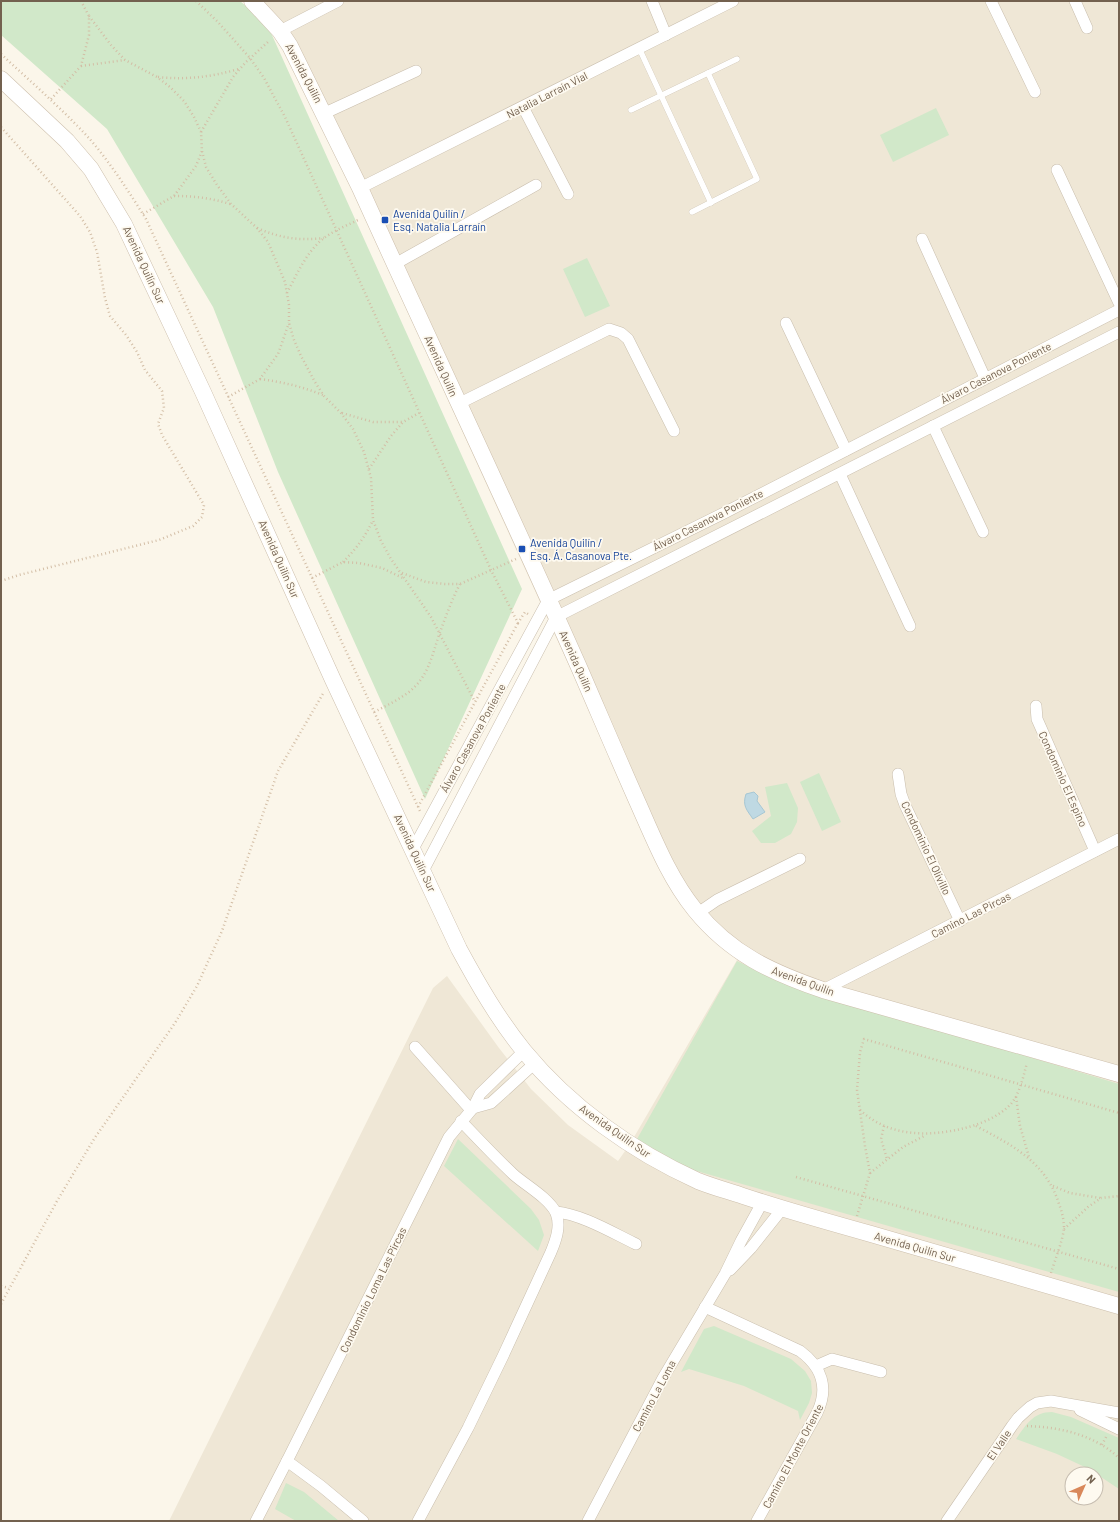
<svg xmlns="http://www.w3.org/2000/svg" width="1120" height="1522" font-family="Barlow,sans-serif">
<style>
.residential{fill:#efe7d6;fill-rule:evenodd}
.green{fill:#d1e8c9}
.water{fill:#bfd9e3;stroke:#a6c7d4}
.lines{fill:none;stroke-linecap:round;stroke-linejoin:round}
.lane-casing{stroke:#c9bead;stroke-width:6}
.street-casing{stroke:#c9bead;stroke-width:12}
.secondary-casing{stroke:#cdbfac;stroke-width:17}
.path{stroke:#d3bea6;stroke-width:2.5;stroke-dasharray:1 3;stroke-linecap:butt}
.lane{stroke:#fff;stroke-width:5.5}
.street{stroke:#fff;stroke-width:11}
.secondary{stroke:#fff;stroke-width:16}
.transit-dot{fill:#1a4fb4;stroke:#fefaf0;stroke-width:1.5}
.labels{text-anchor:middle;stroke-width:3.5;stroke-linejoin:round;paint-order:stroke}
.street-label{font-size:11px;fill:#73614f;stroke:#fefaf0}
.transit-label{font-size:11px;fill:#164399;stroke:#fefaf0;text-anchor:start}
</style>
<rect width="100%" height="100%" fill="#fbf6ea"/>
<path class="residential" d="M245,1H1119V1521H169L433,988L447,976L499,1048L531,1089L568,1125L618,1161L630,1144L737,960L722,947L664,874L288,49ZM1072,1474H1096V1498H1072Z"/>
<g class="green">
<polygon points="1,1 240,1 267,24 522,589 425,799 278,472 213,307 107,129 1,35"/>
<polygon points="936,108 949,135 893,162 880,135"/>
<polygon points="587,258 610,306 585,317 563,269"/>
<polygon points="819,773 841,822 822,831 800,782"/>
<polygon points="787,783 798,808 797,822 791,834 775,843 761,843 752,831 771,816 765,787"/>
<polygon points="737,961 760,972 811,991 1119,1084 1119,1292 672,1164 632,1148"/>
<polygon points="458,1139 531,1209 539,1220 544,1235 538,1251 444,1166"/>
<polygon points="714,1326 791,1359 805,1371 811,1381 812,1393 809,1403 800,1420 798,1411 744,1386 689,1369 681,1372 704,1329"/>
<path d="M1052,1412L1071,1417L1119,1438V1489L1089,1469L1057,1454L1016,1439C1026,1425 1033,1412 1052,1412Z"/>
<polygon points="286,1483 304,1492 339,1521 296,1521 275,1509"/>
</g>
<path class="water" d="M754,792L758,796L757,801L765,812L753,819C747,810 742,806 746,794Z"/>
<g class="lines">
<defs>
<g id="lane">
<polyline points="639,48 711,203"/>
<polyline points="708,73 737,59"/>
<polyline points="631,110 708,73 757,179 692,212"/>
</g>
<g id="street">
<polyline points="652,1 666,35"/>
<polyline points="991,1 1035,92"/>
<polyline points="1075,1 1087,28"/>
<polyline points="280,31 338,1"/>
<polyline points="523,107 568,194"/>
<polyline points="325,113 416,71"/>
<polyline points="1057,170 1119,303"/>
<polyline points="360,188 733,1"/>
<polyline points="922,239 985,378"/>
<polyline points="395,264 536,185"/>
<polyline points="786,323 846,450"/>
<polyline points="458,404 609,329 621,333 628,339 674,431"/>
<polyline points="933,426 983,532"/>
<polyline points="840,474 910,626"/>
<polyline points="1036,706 1037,719 1041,728 1095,851"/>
<polyline points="898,774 901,794 905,805 960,921"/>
<polyline points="413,849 548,600 724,513 1119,310"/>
<polyline points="423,871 556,617 1119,332"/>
<polyline points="698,913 717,900 800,859"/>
<polyline points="823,990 1119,839"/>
<polyline points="415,1047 471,1110"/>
<polyline points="473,1108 491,1103 535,1063"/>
<path d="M556,1212C581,1214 613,1233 636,1244"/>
<polyline points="730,1270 751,1248 782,1209"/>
<path d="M705,1307L800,1351C822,1367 829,1388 817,1413L757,1521"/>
<polyline points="816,1366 832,1359 881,1372"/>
<polyline points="1080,1410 1119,1429"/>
<polyline points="287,1461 321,1486 363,1521"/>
<polyline points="256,1521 287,1461 449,1137 473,1108 480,1094 524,1051"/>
<path d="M418,1521L468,1428L503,1356L551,1252C556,1240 561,1226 556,1213C549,1198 525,1185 513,1174C495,1157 478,1139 461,1121"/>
<polyline points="588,1521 663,1378 725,1274 741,1241 762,1203"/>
<polyline points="947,1521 1012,1426 1018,1418 1030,1407 1037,1403 1051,1401 1119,1413"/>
</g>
<g id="secondary">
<path d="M252,1L280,31L290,46L360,188C432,347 507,505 578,665C598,711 617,756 637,801C654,839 669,878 695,910C731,954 771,972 823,990L1119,1074"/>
<path d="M1,79L67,141L91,169L124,224L203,392L333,680L459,949C478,984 498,1019 524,1051C570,1107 632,1151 698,1181C713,1187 728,1191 743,1196C785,1210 828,1222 871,1234C953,1258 1036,1282 1119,1306"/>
</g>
</defs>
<use href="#lane" class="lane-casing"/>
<use href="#street" class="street-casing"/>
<use href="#secondary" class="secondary-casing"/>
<g class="path">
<polyline points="196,1 217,21 250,58 264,78 285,117 491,570 518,623 525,612 528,614"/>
<polyline points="89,16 111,45 125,60 157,77 170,87 184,101 194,117 201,132 202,151 206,167 217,185 231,204 257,228 268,242 285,282 289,305 289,323 294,340 301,356 315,382 324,396 341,413 353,429 364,452 371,478 373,520 381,541 391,559 431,617 475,702"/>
<path d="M1,54C30,81 60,107 87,136C108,159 129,192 146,219L420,811"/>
<polyline points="81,66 125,60"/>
<path d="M158,77C188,80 210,77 239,69"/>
<polyline points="51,99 81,66 89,35 89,16 81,1"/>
<polyline points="1,127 80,216 90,232 97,252 105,298 110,316 126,335 137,352 145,370 162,391 164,408 158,424 162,435 204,505 202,517 193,526 159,540 19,575 1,581"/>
<polyline points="201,132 233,77 246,62 269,41"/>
<path d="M174,196C194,196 211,198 230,204"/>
<polyline points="143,214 174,196 196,166 202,151"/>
<path d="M257,228C280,238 299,241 324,238"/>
<path d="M287,293C297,274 307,251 324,238C335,230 348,225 360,219"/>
<path d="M260,379C283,382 303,387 323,395"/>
<polyline points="228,397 260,379 278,354 289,323"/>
<polyline points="342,413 373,422 403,422"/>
<polyline points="369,469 391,436 403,422 419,413"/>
<path d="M343,562C356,549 365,537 373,520"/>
<polyline points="402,573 426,582 445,584 460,584 516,559"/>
<polyline points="312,578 343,562 359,563 382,568 405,579"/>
<path d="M374,712C386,706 398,700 409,692C429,676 432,655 440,632C446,616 452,599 460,584"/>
<polyline points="418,807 518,623"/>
<polyline points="1016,1097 1020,1126 1029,1157"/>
<path d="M860,1110C888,1136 925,1137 961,1129C978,1125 997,1118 1010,1105C1020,1094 1023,1077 1027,1063"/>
<polyline points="884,1126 881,1139 887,1159"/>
<path d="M976,1126C1012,1145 1046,1162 1059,1204C1062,1212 1064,1220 1064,1228C1063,1240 1055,1260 1051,1273"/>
<polyline points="870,1173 903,1147 926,1135"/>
<polyline points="796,1177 1119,1269"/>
<polyline points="1053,1186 1070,1193 1100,1198"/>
<polyline points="857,1216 870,1173 865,1146 857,1090 860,1052 864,1039 1119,1113"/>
<polyline points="1064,1229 1088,1207 1101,1198 1119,1196"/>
<polyline points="1,1286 9,1288"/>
<polyline points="1,1304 57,1201 94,1139 175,1023 197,986 222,931 278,771 324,692"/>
<path d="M1027,1426C1060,1427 1095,1435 1119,1458"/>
<polyline points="1102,1445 1107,1435"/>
</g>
<use href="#lane" class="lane"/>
<use href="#street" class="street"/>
<use href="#secondary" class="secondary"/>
</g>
<g class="transit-dot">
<rect x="381" y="216" width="8" height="8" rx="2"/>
<rect x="518" y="545" width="8" height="8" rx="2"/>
</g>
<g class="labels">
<g class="street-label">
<text transform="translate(304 73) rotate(62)" y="4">Avenida Quilín</text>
<text transform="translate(547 95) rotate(-27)" y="4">Natalia Larraín Vial</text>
<text transform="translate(144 265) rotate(65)" y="4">Avenida Quilín Sur</text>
<text transform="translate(441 366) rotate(66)" y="4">Avenida Quilín</text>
<text transform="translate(996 373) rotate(-27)" y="4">Álvaro Casanova Poniente</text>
<text transform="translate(708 520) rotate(-27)" y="4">Álvaro Casanova Poniente</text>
<text transform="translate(279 559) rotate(66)" y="4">Avenida Quilín Sur</text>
<text transform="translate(576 661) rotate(66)" y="4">Avenida Quilín</text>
<text transform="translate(473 738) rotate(-61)" y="4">Álvaro Casanova Poniente</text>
<text transform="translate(1063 779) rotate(66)" y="4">Condominio El Espino</text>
<text transform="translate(926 848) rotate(65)" y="4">Condominio El Olivillo</text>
<text transform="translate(415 853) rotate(65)" y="4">Avenida Quilín Sur</text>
<text transform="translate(971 915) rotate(-27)" y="4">Camino Las Pircas</text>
<text transform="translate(803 981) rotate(20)" y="4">Avenida Quilín</text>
<text transform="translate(615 1131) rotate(35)" y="4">Avenida Quilín Sur</text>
<text transform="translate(915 1247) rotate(16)" y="4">Avenida Quilín Sur</text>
<text transform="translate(373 1290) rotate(-64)" y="4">Condominio Loma Las Pircas</text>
<text transform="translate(654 1396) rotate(-62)" y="4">Camino La Loma</text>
<text transform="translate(999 1445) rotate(-56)" y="4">El Valle</text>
<text transform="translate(793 1456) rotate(-62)" y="4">Camino El Monte Oriente</text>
</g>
<g class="transit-label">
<text x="393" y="218">Avenida Quilín /<tspan x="393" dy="13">Esq. Natalia Larraín</tspan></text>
<text x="530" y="547">Avenida Quilín /<tspan x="530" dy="13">Esq. Á. Casanova Pte.</tspan></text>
</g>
</g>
<rect width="1120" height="1522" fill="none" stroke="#73614f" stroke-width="4"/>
<g transform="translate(1084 1486) rotate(45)"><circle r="19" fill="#fefaf0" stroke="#c6bdb0"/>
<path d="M0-3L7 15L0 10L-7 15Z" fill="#d9885a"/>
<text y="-6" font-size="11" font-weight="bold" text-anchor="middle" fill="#73614f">N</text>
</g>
</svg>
